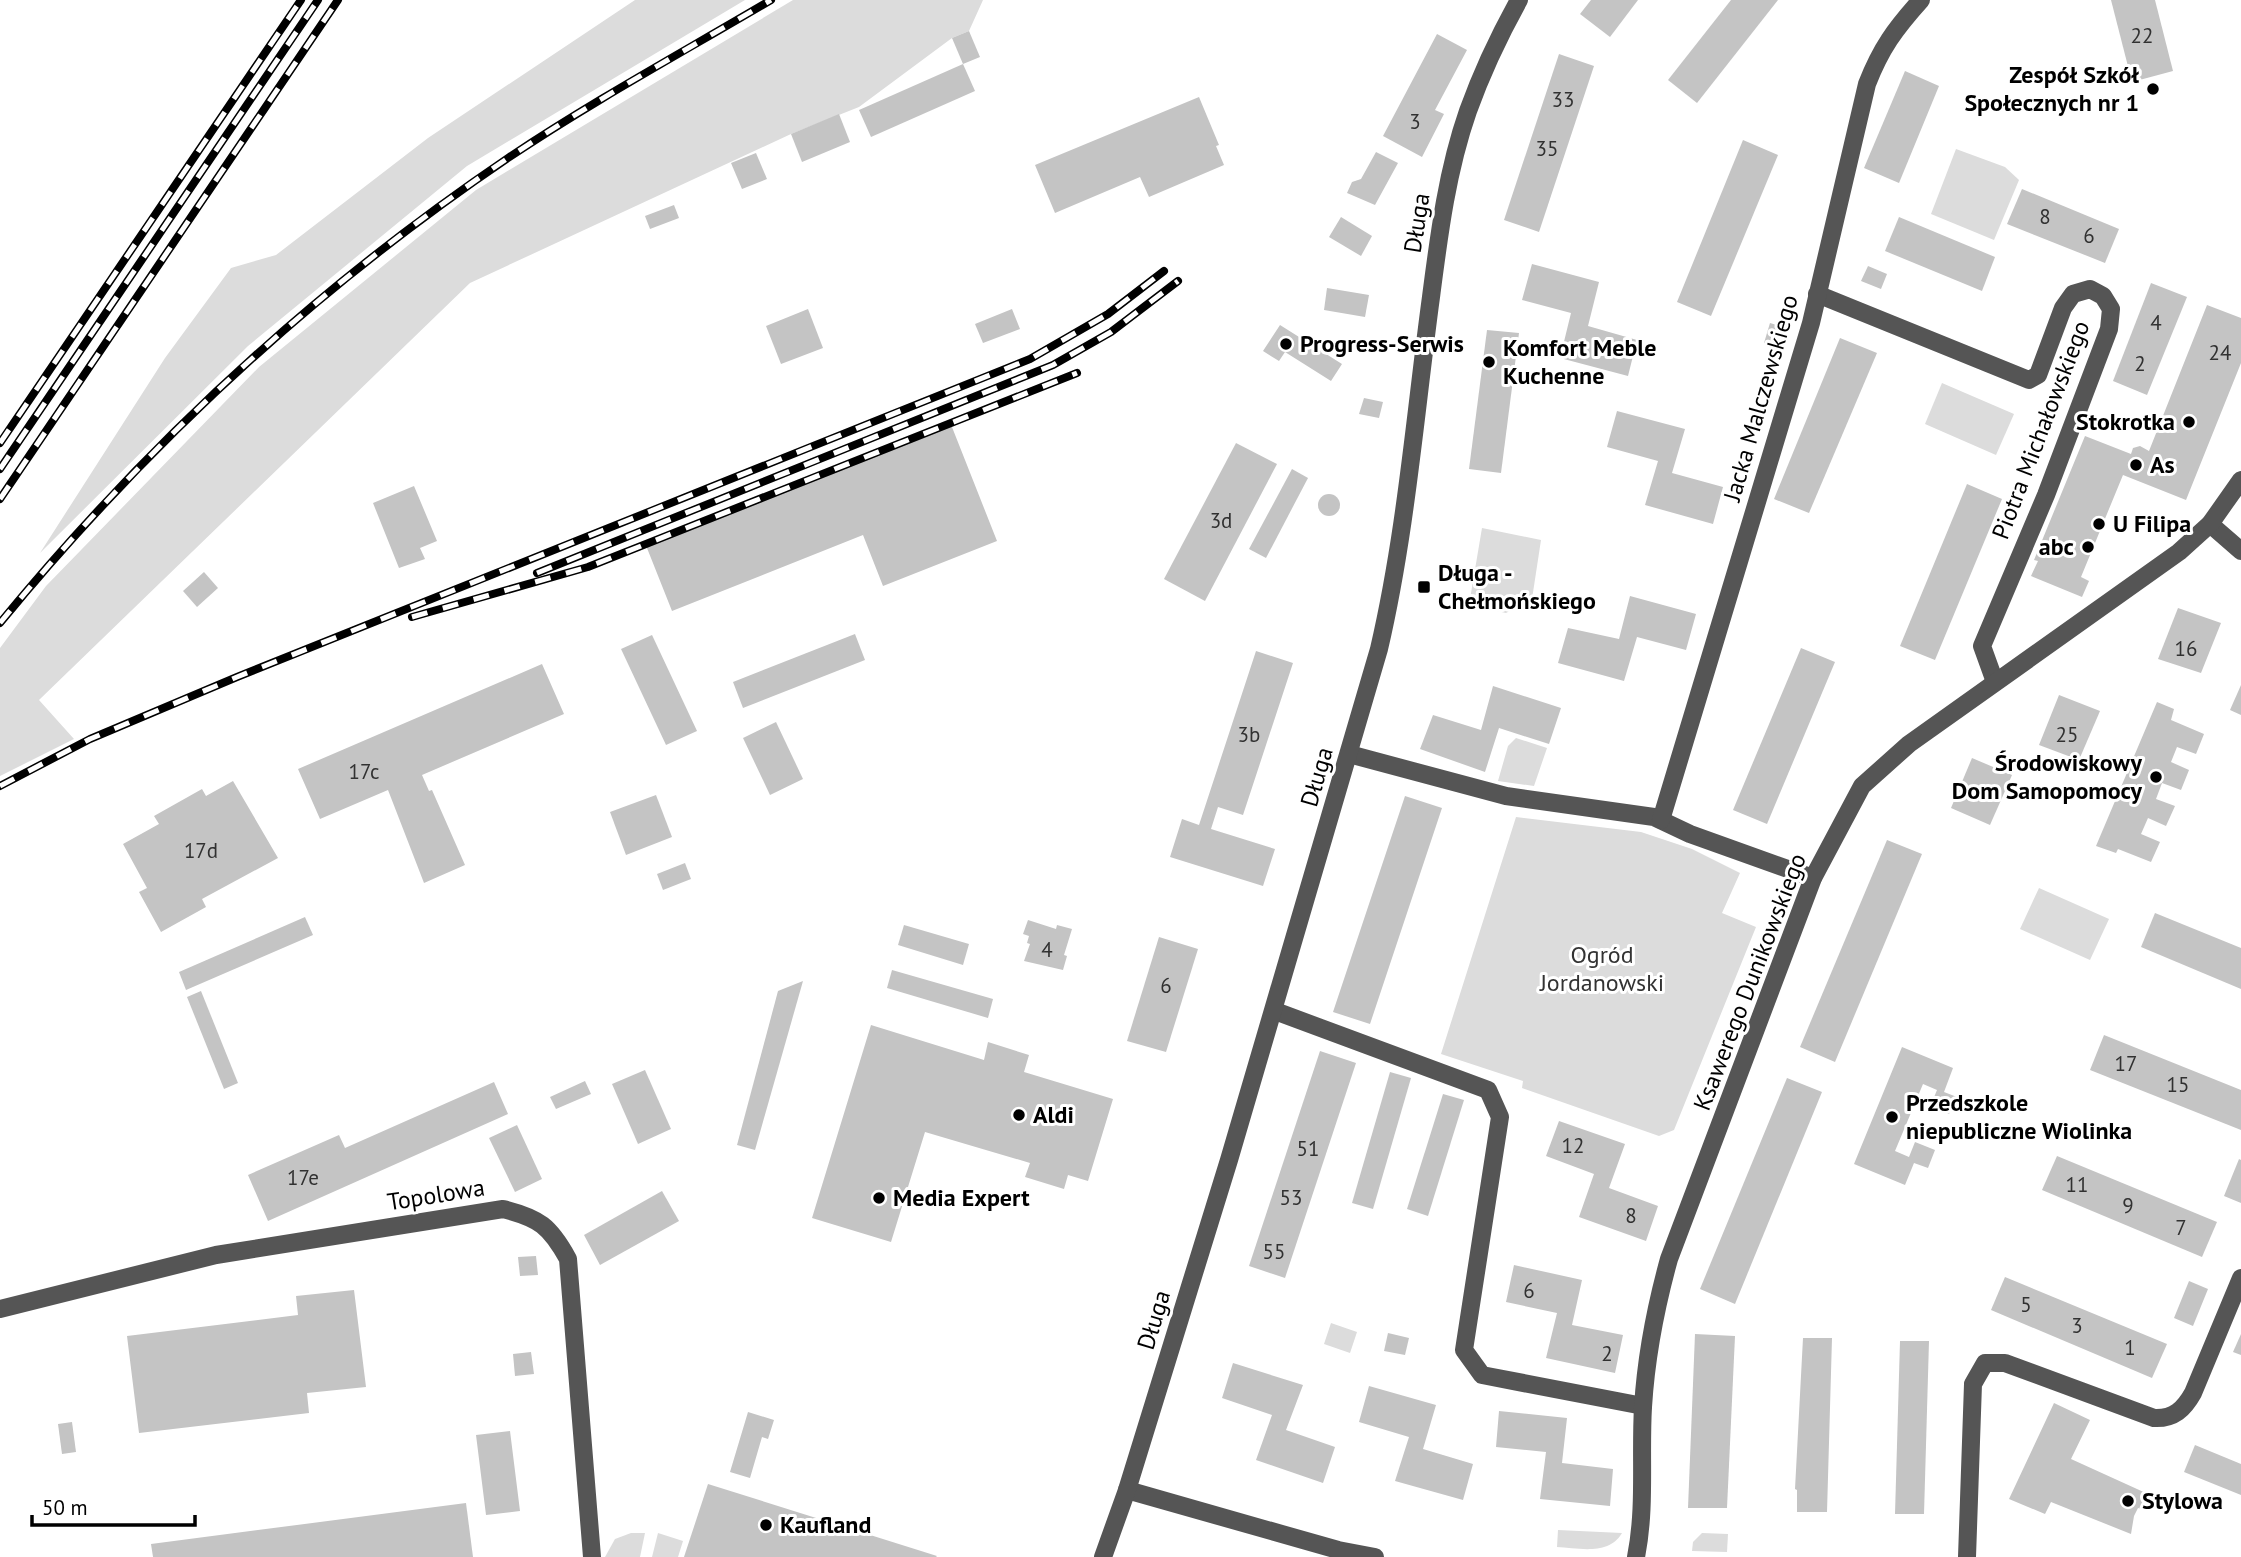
<svg xmlns="http://www.w3.org/2000/svg" width="2241" height="1557" font-family="'PT Sans',sans-serif">
<style>
.green{fill:#dcdcdc}
.building{fill:#c4c4c4}
.lines{fill:none;stroke-linecap:round;stroke-linejoin:round}
.minor{stroke:#555;stroke-width:18}
.rail-casing{stroke:#000;stroke-width:8}
.rail{stroke:#fff;stroke-width:5;stroke-dasharray:16;stroke-linecap:butt}
.poi-dot{fill:#000;stroke:#fff;stroke-width:2.5}
.labels{text-anchor:middle;stroke-width:6;stroke-linejoin:round;paint-order:stroke}
.number-label{font-size:21px;fill:#313131}
.poi-label{font-size:24px;font-weight:bold;fill:#000;stroke:#fff;text-anchor:start}
.street-label{font-size:24px;fill:#000;stroke:#fff}
.park-label{font-size:24px;fill:#333;stroke:#fff}
</style>
<rect width="100%" height="100%" fill="#fff"/>
<g class="green">
<polygon points="635,0 745,0 467,166 248,346 40,553 165,358 231,268 276,255 428,138"/>
<polygon points="793,0 983,0 969,31 952,38 859,107 791,134 470,283 39,700 74,739 0,776 0,648 46,586 259,367 476,190"/>
<polygon points="1956,149 2005,167 2019,180 1994,240 1931,214"/>
<polygon points="1942,383 2014,414 1996,455 1925,424"/>
<polygon points="1482,528 1541,540 1532,599 1506,613 1469,605"/>
<polygon points="1516,738 1547,748 1534,786 1498,781 1508,746"/>
<polygon points="1516,817 1641,832 1692,849 1740,873 1722,913 1756,927 1674,1130 1659,1136 1522,1088 1523,1081 1441,1054"/>
<polygon points="2039,888 2109,919 2090,960 2020,929"/>
<polygon points="1331,1323 1357,1332 1350,1353 1324,1344"/>
<path d="M1558,1530L1622,1533C1609,1556 1578,1548 1557,1547Z"/>
<polygon points="631,1533 645,1533 640,1557 605,1557 615,1539"/>
<polygon points="658,1533 683,1541 678,1557 652,1557"/>
<polygon points="1702,1533 1728,1534 1727,1552 1692,1551 1693,1542"/>
</g>
<g class="building">
<polygon points="1591,0 1638,0 1610,37 1580,14"/>
<polygon points="1731,0 1778,0 1697,103 1668,80"/>
<polygon points="2111,0 2155,0 2173,71 2132,82"/>
<polygon points="969,31 980,57 963,64 952,38"/>
<polygon points="1437,34 1467,50 1435,110 1444,114 1422,157 1383,136"/>
<polygon points="1559,54 1594,66 1539,232 1504,220"/>
<polygon points="963,64 975,91 871,137 859,110"/>
<polygon points="1905,71 1939,86 1899,183 1864,168"/>
<polygon points="1199,97 1219,145 1216,146 1224,165 1149,197 1140,177 1055,213 1035,165"/>
<polygon points="839,114 850,142 802,162 791,134"/>
<polygon points="1743,140 1778,155 1711,316 1677,302"/>
<polygon points="1376,152 1398,163 1375,205 1347,193 1352,182 1361,179"/>
<polygon points="756,153 767,179 742,189 731,163"/>
<polygon points="2022,189 2119,229 2105,263 2007,224"/>
<polygon points="674,205 679,218 650,229 645,216"/>
<polygon points="1341,217 1372,236 1361,256 1329,237"/>
<polygon points="1899,217 1995,257 1982,291 1885,251"/>
<polygon points="1532,264 1599,282 1588,326 1637,340 1628,376 1560,358 1571,313 1522,300"/>
<polygon points="1868,266 1887,274 1881,289 1861,281"/>
<polygon points="2151,283 2187,297 2147,395 2113,381"/>
<polygon points="1327,288 1369,295 1365,317 1324,310"/>
<polygon points="2207,305 2241,318 2241,363 2186,500 2123,475 2081,577 2089,581 2082,597 2031,576 2038,561 2034,560 2085,436 2131,454 2133,448 2140,446 2149,451"/>
<polygon points="808,309 823,348 781,364 766,326"/>
<polygon points="1012,309 1020,329 983,343 975,324"/>
<polygon points="1770,323 1780,326 1782,331 1777,347 1764,343"/>
<polygon points="1280,325 1342,364 1331,381 1285,352 1279,361 1263,351"/>
<polygon points="1487,330 1519,333 1501,473 1469,469"/>
<polygon points="1840,338 1877,353 1809,513 1774,499"/>
<polygon points="1364,398 1383,402 1379,418 1359,414"/>
<polygon points="1617,411 1685,429 1672,473 1723,487 1713,524 1645,505 1658,461 1607,447"/>
<polygon points="950,422 997,541 883,586 863,535 672,611 645,543"/>
<polygon points="1236,443 1277,464 1205,601 1164,579"/>
<polygon points="1292,469 1308,478 1266,558 1249,549"/>
<polygon points="1967,484 2002,499 1935,660 1900,646"/>
<polygon points="414,486 437,541 420,548 425,559 399,568 373,503"/>
<circle cx="1329" cy="505" r="11"/>
<polygon points="204,572 218,588 197,607 183,591"/>
<polygon points="1630,596 1696,614 1686,650 1637,637 1624,681 1558,663 1568,628 1619,639"/>
<polygon points="2178,608 2221,623 2201,673 2158,659"/>
<polygon points="855,634 865,660 743,708 733,682"/>
<polygon points="652,635 697,731 666,745 621,649"/>
<polygon points="1801,648 1835,662 1767,824 1733,810"/>
<polygon points="1256,651 1293,663 1243,815 1218,807 1211,829 1275,849 1263,886 1170,857 1182,819 1199,825"/>
<polygon points="542,664 564,714 422,775 429,791 432,790 465,865 424,883 388,790 320,819 298,769"/>
<polygon points="2241,685 2241,715 2230,710"/>
<polygon points="1493,686 1561,708 1549,744 1499,728 1485,772 1420,749 1433,715 1481,730"/>
<polygon points="2059,695 2100,711 2079,760 2039,745"/>
<polygon points="2157,702 2174,709 2171,720 2204,734 2196,754 2177,747 2171,762 2189,770 2181,790 2162,783 2156,799 2175,806 2166,826 2148,818 2141,834 2160,842 2151,862 2118,849 2116,853 2096,846"/>
<polygon points="776,722 803,779 770,795 743,738"/>
<polygon points="1972,758 2012,775 1990,825 1951,808"/>
<polygon points="233,781 278,858 202,899 206,907 161,932 139,892 147,888 123,844 159,824 154,816 202,789 206,796"/>
<polygon points="656,795 672,837 626,855 610,812"/>
<polygon points="1405,796 1442,808 1370,1024 1333,1012"/>
<polygon points="1887,840 1922,854 1835,1062 1800,1047"/>
<polygon points="685,863 691,879 663,890 657,874"/>
<polygon points="2155,913 2241,948 2241,989 2141,947"/>
<polygon points="305,917 313,935 186,990 179,972"/>
<polygon points="1028,920 1056,929 1057,925 1072,929 1064,955 1067,956 1063,970 1024,961 1030,944 1027,943 1029,936 1023,934"/>
<polygon points="904,925 969,944 963,965 898,945"/>
<polygon points="1159,937 1198,949 1166,1052 1127,1041"/>
<polygon points="892,970 993,999 988,1018 887,988"/>
<polygon points="803,981 755,1150 737,1145 778,991"/>
<polygon points="201,991 238,1083 224,1089 187,997"/>
<polygon points="871,1025 984,1060 988,1042 1029,1055 1024,1072 1113,1099 1088,1181 1068,1175 1064,1189 1025,1177 1030,1163 925,1132 891,1242 812,1218"/>
<polygon points="2104,1035 2241,1090 2241,1130 2090,1070"/>
<polygon points="1902,1047 1953,1068 1944,1092 1957,1097 1949,1114 1930,1107 1937,1090 1923,1084 1895,1151 1909,1157 1915,1142 1935,1150 1928,1168 1914,1163 1905,1185 1854,1164"/>
<polygon points="1320,1051 1356,1063 1285,1278 1249,1266"/>
<polygon points="645,1070 671,1129 638,1144 612,1084"/>
<polygon points="1390,1072 1411,1078 1373,1209 1352,1203"/>
<polygon points="1787,1078 1822,1092 1735,1304 1700,1289"/>
<polygon points="585,1081 591,1094 556,1109 550,1097"/>
<polygon points="494,1082 508,1114 268,1221 248,1175 339,1135 345,1148"/>
<polygon points="1443,1094 1464,1100 1428,1216 1407,1209"/>
<polygon points="1559,1121 1625,1144 1609,1188 1658,1206 1646,1241 1579,1217 1594,1174 1546,1156"/>
<polygon points="517,1125 542,1179 515,1192 489,1138"/>
<polygon points="2057,1156 2217,1222 2202,1257 2042,1190"/>
<polygon points="2239,1159 2241,1160 2241,1203 2224,1196"/>
<polygon points="662,1191 679,1221 600,1265 584,1235"/>
<polygon points="536,1256 538,1275 520,1276 518,1257"/>
<polygon points="1514,1265 1582,1280 1572,1325 1623,1335 1615,1373 1546,1358 1557,1313 1506,1302"/>
<polygon points="2005,1277 2167,1344 2152,1378 1991,1310"/>
<polygon points="2189,1281 2208,1289 2193,1326 2174,1318"/>
<polygon points="354,1290 366,1387 307,1393 309,1413 139,1433 127,1336 298,1315 296,1296"/>
<polygon points="1388,1333 1409,1338 1405,1355 1384,1351"/>
<polygon points="1695,1334 1735,1336 1727,1508 1688,1508"/>
<polygon points="2241,1334 2241,1355 2233,1352"/>
<polygon points="1803,1338 1832,1338 1827,1512 1797,1512 1797,1490 1795,1489"/>
<polygon points="1900,1341 1929,1341 1924,1514 1895,1514"/>
<polygon points="531,1352 534,1374 515,1376 513,1354"/>
<polygon points="1233,1363 1303,1385 1286,1430 1335,1447 1323,1483 1256,1460 1272,1415 1222,1398"/>
<polygon points="1369,1386 1436,1405 1423,1449 1473,1464 1463,1500 1395,1481 1409,1437 1359,1422"/>
<polygon points="2054,1403 2090,1420 2071,1459 2148,1494 2141,1509 2138,1508 2134,1516 2131,1534 2051,1502 2045,1514 2009,1499"/>
<polygon points="1499,1411 1567,1418 1562,1463 1613,1469 1610,1506 1540,1499 1546,1452 1496,1447"/>
<polygon points="748,1412 774,1420 768,1439 762,1437 750,1478 730,1472"/>
<polygon points="72,1422 76,1452 62,1454 58,1424"/>
<polygon points="510,1431 520,1511 486,1515 476,1435"/>
<polygon points="2195,1445 2241,1464 2241,1495 2184,1472"/>
<polygon points="708,1484 937,1556 936,1557 684,1557"/>
<polygon points="466,1503 473,1557 153,1557 151,1544"/>
</g>
<g class="lines">
<g class="minor">
<polyline points="1817,294 2029,380 2038,375 2063,308 2073,294 2090,289 2103,296 2111,309 2109,329 2046,495 1982,646 1995,682"/>
<polyline points="2210,524 2241,551"/>
<polyline points="1349,754 1506,796 1654,817 1690,834 1813,878"/>
<path d="M1661,820L1811,323L1867,84C1881,48 1895,29 1921,0"/>
<polyline points="1275,1011 1488,1090 1500,1117 1464,1350 1482,1375 1643,1406"/>
<path d="M0,1309L216,1255L503,1209C539,1218 550,1226 568,1259L592,1557"/>
<polyline points="1127,1490 1338,1550 1375,1557"/>
<path d="M1103,1557L1127,1490L1229,1160L1379,649C1406,533 1415,415 1431,297C1439,235 1447,171 1468,111C1482,72 1499,36 1519,0"/>
<path d="M1636,1557C1646,1507 1640,1457 1643,1407C1646,1358 1656,1306 1669,1259L1813,878L1862,786L1909,744L2179,552L2210,524L2241,480"/>
<path d="M1967,1557L1973,1384L1985,1363H2005L2154,1418C2174,1419 2184,1409 2193,1393L2241,1278"/>
</g>
<defs>
<g id="rail">
<polyline points="0,443 301,0"/>
<polyline points="0,469 318,0"/>
<polyline points="0,499 338,0"/>
<polyline points="537,573 1053,365 1111,332 1178,281"/>
<polyline points="412,617 588,567 1077,373"/>
<path d="M0,623C147,444 316,288 508,158C593,101 683,52 771,0"/>
<polyline points="0,786 90,739 237,677 1030,359 1108,314 1164,271"/>
</g>
</defs>
<use href="#rail" class="rail-casing"/>
<use href="#rail" class="rail"/>
</g>
<g class="poi-dot">
<circle cx="2153" cy="89" r="7"/>
<circle cx="1286" cy="344" r="7"/>
<circle cx="1489" cy="362" r="7"/>
<circle cx="2189" cy="422" r="7"/>
<circle cx="2136" cy="465" r="7"/>
<circle cx="2099" cy="524" r="7"/>
<circle cx="2088" cy="547" r="7"/>
<rect x="1417" y="580" width="14" height="14" rx="3.5"/>
<circle cx="2156" cy="777" r="7"/>
<circle cx="1019" cy="1115" r="7"/>
<circle cx="1892" cy="1117" r="7"/>
<circle cx="879" cy="1198" r="7"/>
<circle cx="2128" cy="1501" r="7"/>
<circle cx="766" cy="1525" r="7"/>
</g>
<g class="labels">
<g class="number-label">
<text x="2142" y="43">22</text>
<text x="1563" y="107">33</text>
<text x="1415" y="129">3</text>
<text x="1547" y="156">35</text>
<text x="2045" y="224">8</text>
<text x="2089" y="243">6</text>
<text x="2156" y="330">4</text>
<text x="2220" y="360">24</text>
<text x="2140" y="371">2</text>
<text x="1221" y="528">3d</text>
<text x="2186" y="656">16</text>
<text x="1249" y="742">3b</text>
<text x="2067" y="742">25</text>
<text x="364" y="779">17c</text>
<text x="201" y="858">17d</text>
<text x="1047" y="957">4</text>
<text x="1166" y="993">6</text>
<text x="2126" y="1071">17</text>
<text x="2178" y="1092">15</text>
<text x="1573" y="1153">12</text>
<text x="1308" y="1156">51</text>
<text x="303" y="1185">17e</text>
<text x="2077" y="1192">11</text>
<text x="1291" y="1205">53</text>
<text x="2128" y="1213">9</text>
<text x="1631" y="1223">8</text>
<text x="2181" y="1235">7</text>
<text x="1274" y="1259">55</text>
<text x="1529" y="1298">6</text>
<text x="2026" y="1312">5</text>
<text x="2077" y="1333">3</text>
<text x="2130" y="1355">1</text>
<text x="1607" y="1361">2</text>
</g>
<g class="poi-label">
<text x="2139" y="83" text-anchor="end">Zespół Szkół<tspan x="2139" dy="28">Społecznych nr 1</tspan></text>
<text x="1300" y="352">Progress-Serwis</text>
<text x="1503" y="356">Komfort Meble<tspan x="1503" dy="28">Kuchenne</tspan></text>
<text x="2175" y="430" text-anchor="end">Stokrotka</text>
<text x="2150" y="473">As</text>
<text x="2113" y="532">U Filipa</text>
<text x="2074" y="555" text-anchor="end">abc</text>
<text x="1438" y="581">Długa -<tspan x="1438" dy="28">Chełmońskiego</tspan></text>
<text x="2142" y="771" text-anchor="end">Środowiskowy<tspan x="2142" dy="28">Dom Samopomocy</tspan></text>
<text x="1906" y="1111">Przedszkole<tspan x="1906" dy="28">niepubliczne Wiolinka</tspan></text>
<text x="1033" y="1123">Aldi</text>
<text x="893" y="1206">Media Expert</text>
<text x="2142" y="1509">Stylowa</text>
<text x="780" y="1533">Kaufland</text>
</g>
<g class="street-label">
<text transform="translate(1417 223) rotate(-81)" y="8">Długa</text>
<text transform="translate(1761 398) rotate(-74)" y="8">Jacka Malczewskiego</text>
<text transform="translate(2041 430) rotate(-69)" y="8">Piotra Michałowskiego</text>
<text transform="translate(1317 777) rotate(-74)" y="8">Długa</text>
<text transform="translate(1750 982) rotate(-69)" y="8">Ksawerego Dunikowskiego</text>
<text transform="translate(436 1195) rotate(-9)" y="8">Topolowa</text>
<text transform="translate(1154 1320) rotate(-73)" y="8">Długa</text>
</g>
<g class="park-label">
<text x="1602" y="963">Ogród<tspan x="1602" dy="28">Jordanowski</tspan></text>
</g>
</g>
<path d="M32 1515v10h163v-10" fill="none" stroke="#000000" stroke-width="3.5"/>
<text x="42" y="1515" font-size="21" fill="#000000" stroke="#ffffff" stroke-width="5" paint-order="stroke">50 m</text>
</svg>
